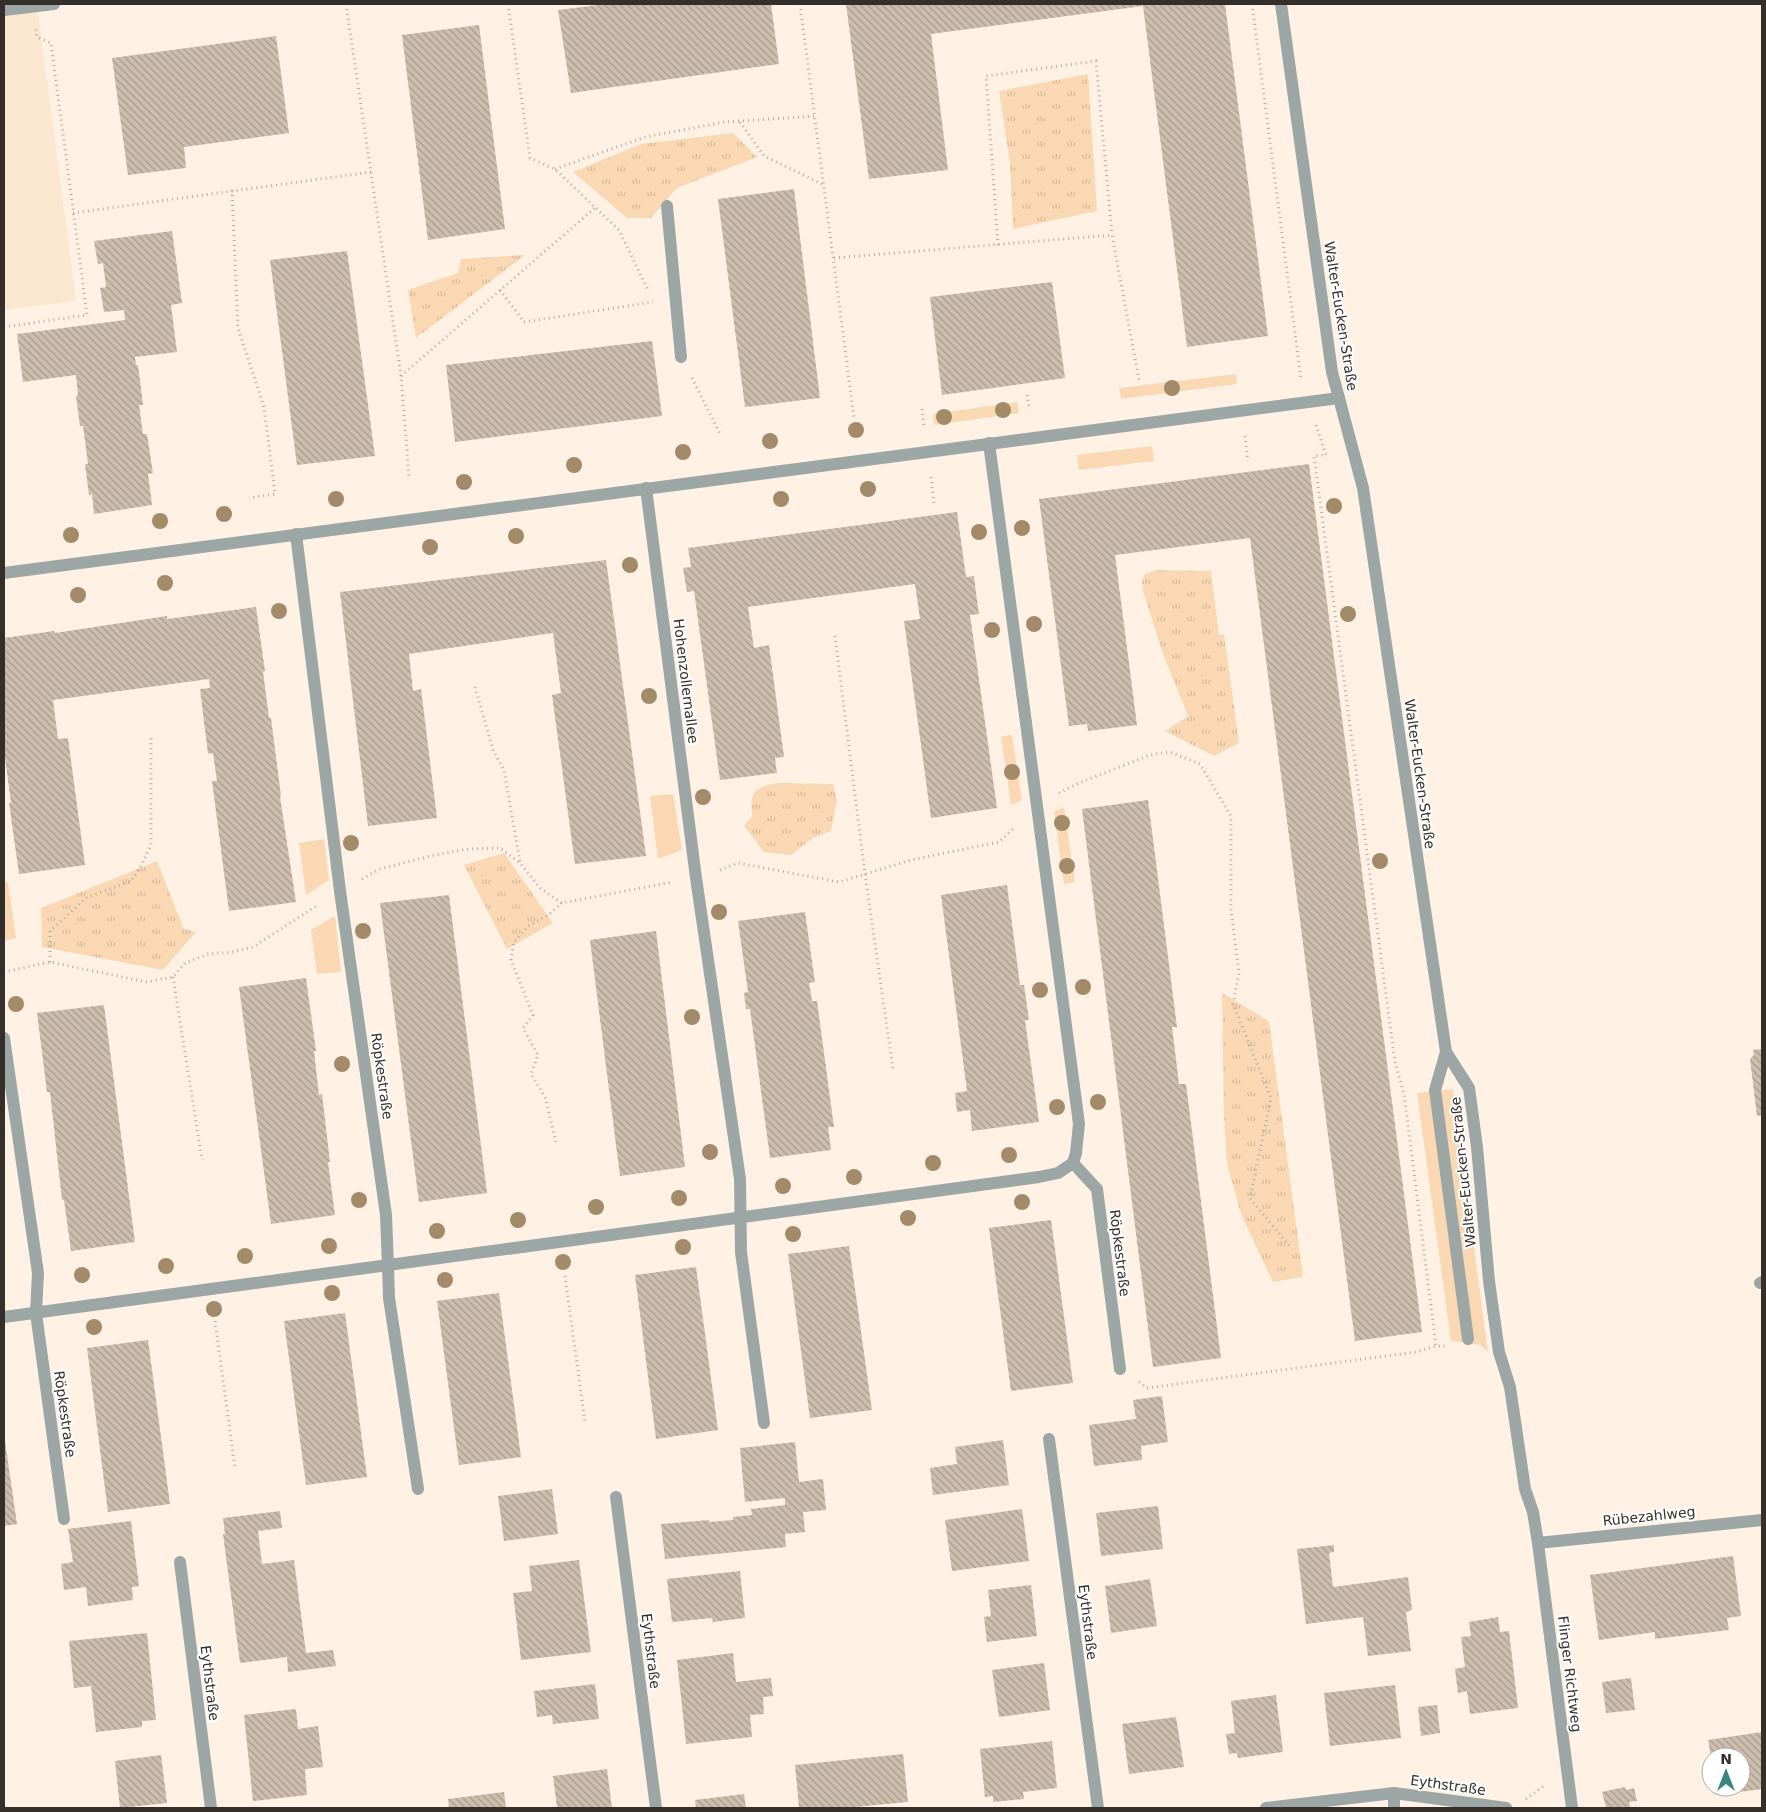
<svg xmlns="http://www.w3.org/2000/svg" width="1766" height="1812" font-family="'DejaVu Sans',sans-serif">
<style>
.built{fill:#fbe6d0}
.grass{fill:#fad8b3}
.park{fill:url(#park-tufts)}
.building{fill:url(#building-back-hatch)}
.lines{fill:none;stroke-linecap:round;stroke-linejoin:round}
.path{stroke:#b6aca2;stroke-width:3;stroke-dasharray:1 4;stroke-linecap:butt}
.service{stroke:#9ba6a5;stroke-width:12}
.minor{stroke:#9ba6a5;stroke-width:12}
.tree{fill:#a38a69}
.labels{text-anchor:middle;stroke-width:4;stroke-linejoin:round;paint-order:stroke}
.street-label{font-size:14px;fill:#352f29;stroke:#fff}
</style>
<defs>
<pattern id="park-tufts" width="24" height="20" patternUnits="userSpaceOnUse" patternTransform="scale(1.25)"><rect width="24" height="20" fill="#fad8b3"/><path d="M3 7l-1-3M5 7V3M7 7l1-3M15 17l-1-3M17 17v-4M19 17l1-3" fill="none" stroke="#d7ba9a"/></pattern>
<pattern id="building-back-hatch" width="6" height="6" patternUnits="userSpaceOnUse" patternTransform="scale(1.25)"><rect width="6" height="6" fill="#cdbeae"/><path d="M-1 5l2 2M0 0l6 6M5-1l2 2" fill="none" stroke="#a79b8e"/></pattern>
</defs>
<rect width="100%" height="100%" fill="#fff2e5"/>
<polygon class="built" points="4,4 37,4 76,301 4,310"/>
<g class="grass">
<polygon points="1236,374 1237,384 1121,399 1119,388"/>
<polygon points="1017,402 1019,413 934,425 933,414"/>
<polygon points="1152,446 1154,461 1079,470 1077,455"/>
<polygon points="1012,735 1022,800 1011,805 1001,736"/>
<polygon points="673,794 682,850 658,859 650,796"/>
<polygon points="1064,807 1075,882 1064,884 1054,812"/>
<polygon points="324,839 329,880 306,895 299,843"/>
<polygon points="4,882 8,882 16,938 4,941"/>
<polygon points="335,916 341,972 317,974 311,930"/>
<polygon points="1453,1089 1486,1338 1488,1352 1480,1345 1451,1341 1417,1093"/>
</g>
<g class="park">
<polygon points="1088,74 1097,211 1013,229 1010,164 999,91"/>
<polygon points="733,133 757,157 677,188 651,218 627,218 573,172 641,144"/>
<polygon points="525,255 416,338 408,290 458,273 461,259"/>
<polygon points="1158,570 1211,571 1219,635 1224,634 1239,743 1214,756 1165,731 1188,716 1163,654 1143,591 1142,581 1145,574"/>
<path d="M776,783L833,784L837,801L831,831L813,838L791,855L764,852L744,826L752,816C750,792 753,788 776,783Z"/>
<polygon points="504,853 553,923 507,949 464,865"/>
<polygon points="157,861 184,929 196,932 163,970 42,947 41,908"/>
<polygon points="1222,993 1269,1021 1303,1277 1273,1282 1241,1214 1227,1164 1224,1116"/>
</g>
<g class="building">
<polygon points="607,4 771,4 779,64 571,93 558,10"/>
<polygon points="846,4 1225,4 1268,336 1187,347 1143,6 931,34 948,170 869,179"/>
<polygon points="479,25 505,229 428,240 402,35"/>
<polygon points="276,36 289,133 184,147 186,168 128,175 112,58"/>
<polygon points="794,189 820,398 745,407 718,199"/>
<polygon points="172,231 182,303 171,305 177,352 135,357 136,365 138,365 143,405 139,405 143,434 147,434 153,473 148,474 152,505 94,514 92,494 89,495 85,464 88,464 83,426 80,426 76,396 78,395 76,375 23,382 17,334 125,320 124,310 104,312 100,288 106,287 103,263 98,264 94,241"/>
<polygon points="347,251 375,456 297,465 270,260"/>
<polygon points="1052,282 1065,378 942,395 930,297"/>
<polygon points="652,341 662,416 455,442 446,365"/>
<polygon points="1309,464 1422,1332 1355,1341 1250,538 1115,555 1137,725 1088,731 1087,724 1069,726 1039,499"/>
<polygon points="957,512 966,577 974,576 976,593 979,614 970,615 997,808 931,818 904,621 920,619 915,584 748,607 754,648 769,645 784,757 775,758 777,773 720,780 694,591 687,592 683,568 691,567 688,548"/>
<polygon points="606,560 646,856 575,864 552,695 561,693 553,633 409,654 413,691 421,689 437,818 368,826 340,592"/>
<polygon points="256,607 265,671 263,672 269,718 271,718 281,796 280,797 296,902 229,911 212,781 217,781 213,753 208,754 200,689 210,688 209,679 53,700 58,739 68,738 85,865 19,874 9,803 11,803 4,750 4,638 54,631 55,633 167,616 167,619"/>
<polygon points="1148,800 1177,1027 1172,1027 1179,1084 1186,1084 1221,1358 1153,1367 1082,809"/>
<polygon points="1007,885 1020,985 1024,985 1029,1020 1025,1020 1039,1122 972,1131 970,1110 957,1112 955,1093 967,1091 941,895"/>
<polygon points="449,895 487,1193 419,1202 380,903"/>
<polygon points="805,912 815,982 809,983 812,1001 817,1001 834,1127 828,1127 831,1150 770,1158 750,1009 746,1009 744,993 748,992 738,921"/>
<polygon points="656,931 685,1167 620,1176 590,940"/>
<polygon points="306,978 316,1051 314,1051 319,1095 322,1094 330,1162 328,1162 335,1215 271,1224 239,987"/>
<polygon points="104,1005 135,1242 71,1251 64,1200 62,1200 50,1092 47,1092 37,1013"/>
<polygon points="1762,1049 1762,1115 1757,1116 1750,1059 1754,1055 1753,1050"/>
<polygon points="1051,1220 1073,1383 1011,1391 989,1228"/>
<polygon points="849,1246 872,1410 810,1418 788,1254"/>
<polygon points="696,1267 718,1430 656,1439 635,1275"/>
<polygon points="499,1293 521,1457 459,1465 437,1301"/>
<polygon points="345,1313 367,1477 306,1485 284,1321"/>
<polygon points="148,1340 170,1504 108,1512 87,1348"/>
<polygon points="1162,1396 1168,1442 1141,1446 1142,1460 1094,1466 1089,1425 1136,1419 1133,1400"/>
<polygon points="4,1434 17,1524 4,1526"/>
<polygon points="1003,1440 1009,1485 933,1495 930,1468 957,1464 955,1447"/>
<polygon points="795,1442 799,1482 823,1479 826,1510 803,1512 805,1532 785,1534 786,1547 665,1559 661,1524 709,1520 709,1522 733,1520 733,1517 752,1515 751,1509 785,1505 785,1498 745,1502 740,1448"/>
<polygon points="552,1489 558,1534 504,1541 498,1496"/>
<polygon points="1158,1506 1163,1549 1101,1556 1096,1513"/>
<polygon points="1022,1509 1029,1561 952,1571 945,1520"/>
<polygon points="280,1511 282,1528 258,1531 262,1564 294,1560 306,1653 333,1650 336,1666 288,1672 287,1657 240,1663 223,1534 225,1534 223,1518"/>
<polygon points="131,1521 139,1586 132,1587 133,1600 88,1606 86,1587 64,1590 61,1564 73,1562 68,1529"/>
<polygon points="1334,1545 1334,1552 1329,1553 1333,1587 1408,1577 1412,1610 1406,1612 1411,1651 1368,1656 1363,1617 1306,1624 1297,1549"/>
<polygon points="1733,1556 1741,1616 1727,1618 1729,1630 1655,1639 1655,1632 1599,1640 1590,1575"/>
<polygon points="579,1560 591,1652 521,1660 513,1593 532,1591 529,1566"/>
<polygon points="740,1571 745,1618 713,1622 712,1618 672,1622 667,1579"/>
<polygon points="1150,1579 1157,1626 1111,1633 1105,1586"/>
<polygon points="1031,1585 1037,1636 987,1642 984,1617 991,1616 988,1590"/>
<polygon points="1498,1617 1500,1632 1509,1631 1518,1708 1470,1714 1467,1691 1458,1693 1455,1669 1465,1667 1461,1637 1471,1636 1469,1622"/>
<polygon points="147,1633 156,1720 142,1721 142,1727 96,1732 91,1686 74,1688 69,1641"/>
<polygon points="733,1653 736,1682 771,1678 773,1696 763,1697 764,1714 750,1715 752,1737 686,1744 677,1660"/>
<polygon points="1044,1663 1050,1710 999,1717 992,1670"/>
<polygon points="1631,1678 1635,1710 1606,1713 1602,1682"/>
<polygon points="595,1684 599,1719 553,1724 552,1715 537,1717 534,1691"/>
<polygon points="1395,1685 1401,1738 1330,1746 1324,1693"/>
<polygon points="1276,1695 1283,1752 1238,1758 1237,1753 1229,1754 1226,1734 1235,1733 1231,1701"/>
<polygon points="1437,1705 1440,1733 1421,1736 1418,1707"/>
<polygon points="296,1709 298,1729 318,1726 323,1767 305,1769 307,1795 253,1801 244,1715"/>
<polygon points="1176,1717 1184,1767 1129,1774 1122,1724"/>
<polygon points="1762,1732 1762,1789 1716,1795 1714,1787 1741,1787 1741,1757 1711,1757 1708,1740"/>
<polygon points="1052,1741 1057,1788 1023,1792 1024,1799 993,1802 993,1796 985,1797 980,1749"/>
<polygon points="903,1754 908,1802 845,1808 799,1808 795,1765"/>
<polygon points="161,1755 167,1803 120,1808 115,1761"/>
<polygon points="607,1769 612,1808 557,1808 553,1776"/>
<polygon points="1625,1787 1626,1790 1634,1788 1637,1801 1629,1802 1631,1808 1607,1808 1606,1807 1602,1792"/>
<polygon points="504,1792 506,1808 449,1808 448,1799"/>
<polygon points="744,1794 746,1808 696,1808 695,1800"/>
</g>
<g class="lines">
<g class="path">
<polyline points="346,4 401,376 409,477"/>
<polyline points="508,4 530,158 555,169 619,230 649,292"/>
<polyline points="800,4 854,418"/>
<polyline points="1252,4 1301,379"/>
<polyline points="740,122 764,156 824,185"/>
<polyline points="555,169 645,137 725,122 815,116"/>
<polyline points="232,190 238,328 264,407 275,494 249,498"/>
<polyline points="73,213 371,172"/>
<polyline points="998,245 986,76 1096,61 1112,235"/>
<polyline points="834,258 1112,235 1139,380"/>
<polyline points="500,290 524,322 653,302"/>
<polyline points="4,327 87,315 51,43 37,37 36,29"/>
<polyline points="401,376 595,208"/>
<polyline points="692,378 721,436"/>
<polyline points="1027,395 1030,410"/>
<polyline points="922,409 924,428"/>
<polyline points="1316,425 1326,455 1314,456 1395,1062 1404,1094 1436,1346 1445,1346"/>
<polyline points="1245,436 1248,461"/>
<polyline points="931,477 934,503"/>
<polyline points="835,636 865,874 893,1069"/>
<polyline points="475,687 493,750 504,770 520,862"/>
<polyline points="1059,793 1079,783 1150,755 1170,752 1200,764 1231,816 1231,911 1239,973 1233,1004 1271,1098 1250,1198 1290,1247"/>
<polyline points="720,870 738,863 839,882 911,860 999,842 1015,827"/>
<polyline points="362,879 380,869 431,856 467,849 500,848 520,863 541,889 562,903 673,882"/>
<polyline points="50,962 50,931 86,898 131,881 142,864 151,845 151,738"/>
<polyline points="4,972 50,962 147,982 173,977 185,963 208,954 232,952 253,947 318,905"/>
<polyline points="173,977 202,1160"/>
<polyline points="556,1142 545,1097 531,1074 538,1055 523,1028 533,1015 511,960 514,942 528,926 548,915 562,903"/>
<polyline points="565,1276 585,1422"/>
<polyline points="215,1321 235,1468"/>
<polyline points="1139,1382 1147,1388 1416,1352 1436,1346"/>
<polyline points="1526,1799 1545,1785"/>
</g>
<g class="service">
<polyline points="667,206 681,357"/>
<polyline points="1446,1052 1435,1090 1468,1339"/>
<polyline points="388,1266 389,1298 418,1489"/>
<polyline points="1394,1808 1394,1793"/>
</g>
<g class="minor">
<polyline points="1281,4 1332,372 1363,488 1446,1052 1469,1088 1477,1147 1489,1281 1499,1352 1510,1387 1525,1489 1533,1512 1538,1543 1572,1808"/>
<polyline points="4,10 54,4"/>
<polyline points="989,443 1079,1124 1076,1153 1073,1163"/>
<polyline points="646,488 696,878 740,1179 741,1252 764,1423"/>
<polyline points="296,534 340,891 386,1215 388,1266"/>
<polyline points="4,573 1339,398"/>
<polyline points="4,1038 38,1273 36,1313 64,1519"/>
<polyline points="1073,1163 1097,1189 1120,1369"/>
<polyline points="1760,1283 1762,1282"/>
<polyline points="4,1317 1039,1177 1058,1173 1073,1163"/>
<polyline points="1049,1439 1098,1808"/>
<polyline points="616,1497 656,1808"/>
<polyline points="1538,1543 1762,1520"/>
<polyline points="180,1562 211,1808"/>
<polyline points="1266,1808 1394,1793 1506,1808"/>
</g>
</g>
<g class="tree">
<circle cx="1172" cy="388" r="8"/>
<circle cx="1003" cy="410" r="8"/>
<circle cx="944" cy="417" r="8"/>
<circle cx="856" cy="430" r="8"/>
<circle cx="770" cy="441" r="8"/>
<circle cx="683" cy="452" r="8"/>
<circle cx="574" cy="465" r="8"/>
<circle cx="464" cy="482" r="8"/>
<circle cx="868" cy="489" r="8"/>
<circle cx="336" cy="499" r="8"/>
<circle cx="781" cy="499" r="8"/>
<circle cx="1334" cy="506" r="8"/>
<circle cx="224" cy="514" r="8"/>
<circle cx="160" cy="521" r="8"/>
<circle cx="1022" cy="528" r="8"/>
<circle cx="979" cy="532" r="8"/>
<circle cx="71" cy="535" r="8"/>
<circle cx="516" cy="536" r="8"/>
<circle cx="430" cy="547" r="8"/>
<circle cx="630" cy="565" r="8"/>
<circle cx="165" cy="583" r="8"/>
<circle cx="78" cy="595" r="8"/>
<circle cx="279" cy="611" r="8"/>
<circle cx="1348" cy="614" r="8"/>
<circle cx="1034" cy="624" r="8"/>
<circle cx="992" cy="630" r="8"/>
<circle cx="649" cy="696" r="8"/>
<circle cx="1012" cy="772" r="8"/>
<circle cx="703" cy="797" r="8"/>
<circle cx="1062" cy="823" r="8"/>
<circle cx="351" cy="843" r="8"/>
<circle cx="1380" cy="861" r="8"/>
<circle cx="1067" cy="866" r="8"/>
<circle cx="719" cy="912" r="8"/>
<circle cx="363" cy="931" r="8"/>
<circle cx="1083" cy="987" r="8"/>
<circle cx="1040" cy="990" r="8"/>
<circle cx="16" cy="1004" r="8"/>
<circle cx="692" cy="1017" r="8"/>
<circle cx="342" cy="1064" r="8"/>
<circle cx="1098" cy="1102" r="8"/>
<circle cx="1057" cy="1107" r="8"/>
<circle cx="710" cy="1152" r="8"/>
<circle cx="1009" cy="1155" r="8"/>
<circle cx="933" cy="1163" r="8"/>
<circle cx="854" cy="1177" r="8"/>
<circle cx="783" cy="1186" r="8"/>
<circle cx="679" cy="1198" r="8"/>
<circle cx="359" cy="1200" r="8"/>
<circle cx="1022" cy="1202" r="8"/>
<circle cx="596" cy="1207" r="8"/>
<circle cx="908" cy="1218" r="8"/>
<circle cx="518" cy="1220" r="8"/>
<circle cx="437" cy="1231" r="8"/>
<circle cx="793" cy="1234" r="8"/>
<circle cx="329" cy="1246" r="8"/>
<circle cx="683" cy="1247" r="8"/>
<circle cx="245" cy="1256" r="8"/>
<circle cx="563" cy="1262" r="8"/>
<circle cx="166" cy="1266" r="8"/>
<circle cx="82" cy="1275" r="8"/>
<circle cx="445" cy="1280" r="8"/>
<circle cx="332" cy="1293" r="8"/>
<circle cx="214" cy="1309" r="8"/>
<circle cx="94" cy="1327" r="8"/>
</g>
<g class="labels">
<g class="street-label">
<text transform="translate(1341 316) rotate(81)" y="5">Walter-Eucken-Straße</text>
<text transform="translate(686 681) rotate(83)" y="5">Hohenzollernallee</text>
<text transform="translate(1420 774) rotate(82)" y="5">Walter-Eucken-Straße</text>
<text transform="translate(382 1076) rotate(82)" y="5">Röpkestraße</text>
<text transform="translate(1463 1172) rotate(-96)" y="5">Walter-Eucken-Straße</text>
<text transform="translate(1120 1253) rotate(83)" y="5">Röpkestraße</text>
<text transform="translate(65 1414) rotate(82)" y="5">Röpkestraße</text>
<text transform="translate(1649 1516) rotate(-6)" y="5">Rübezahlweg</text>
<text transform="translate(1088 1622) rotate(83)" y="5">Eythstraße</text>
<text transform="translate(651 1651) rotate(83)" y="5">Eythstraße</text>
<text transform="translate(1570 1674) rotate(83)" y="5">Flinger Richtweg</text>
<text transform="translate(210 1683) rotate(83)" y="5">Eythstraße</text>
<text transform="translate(1448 1785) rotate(8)" y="5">Eythstraße</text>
</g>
</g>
<rect width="1766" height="1812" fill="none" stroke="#352f29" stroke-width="10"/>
<g transform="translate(1726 1772)"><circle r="24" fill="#ffffff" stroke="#aeaca9"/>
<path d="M0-4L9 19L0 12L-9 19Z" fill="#3b8482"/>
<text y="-8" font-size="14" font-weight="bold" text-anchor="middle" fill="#352f29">N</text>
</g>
</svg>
